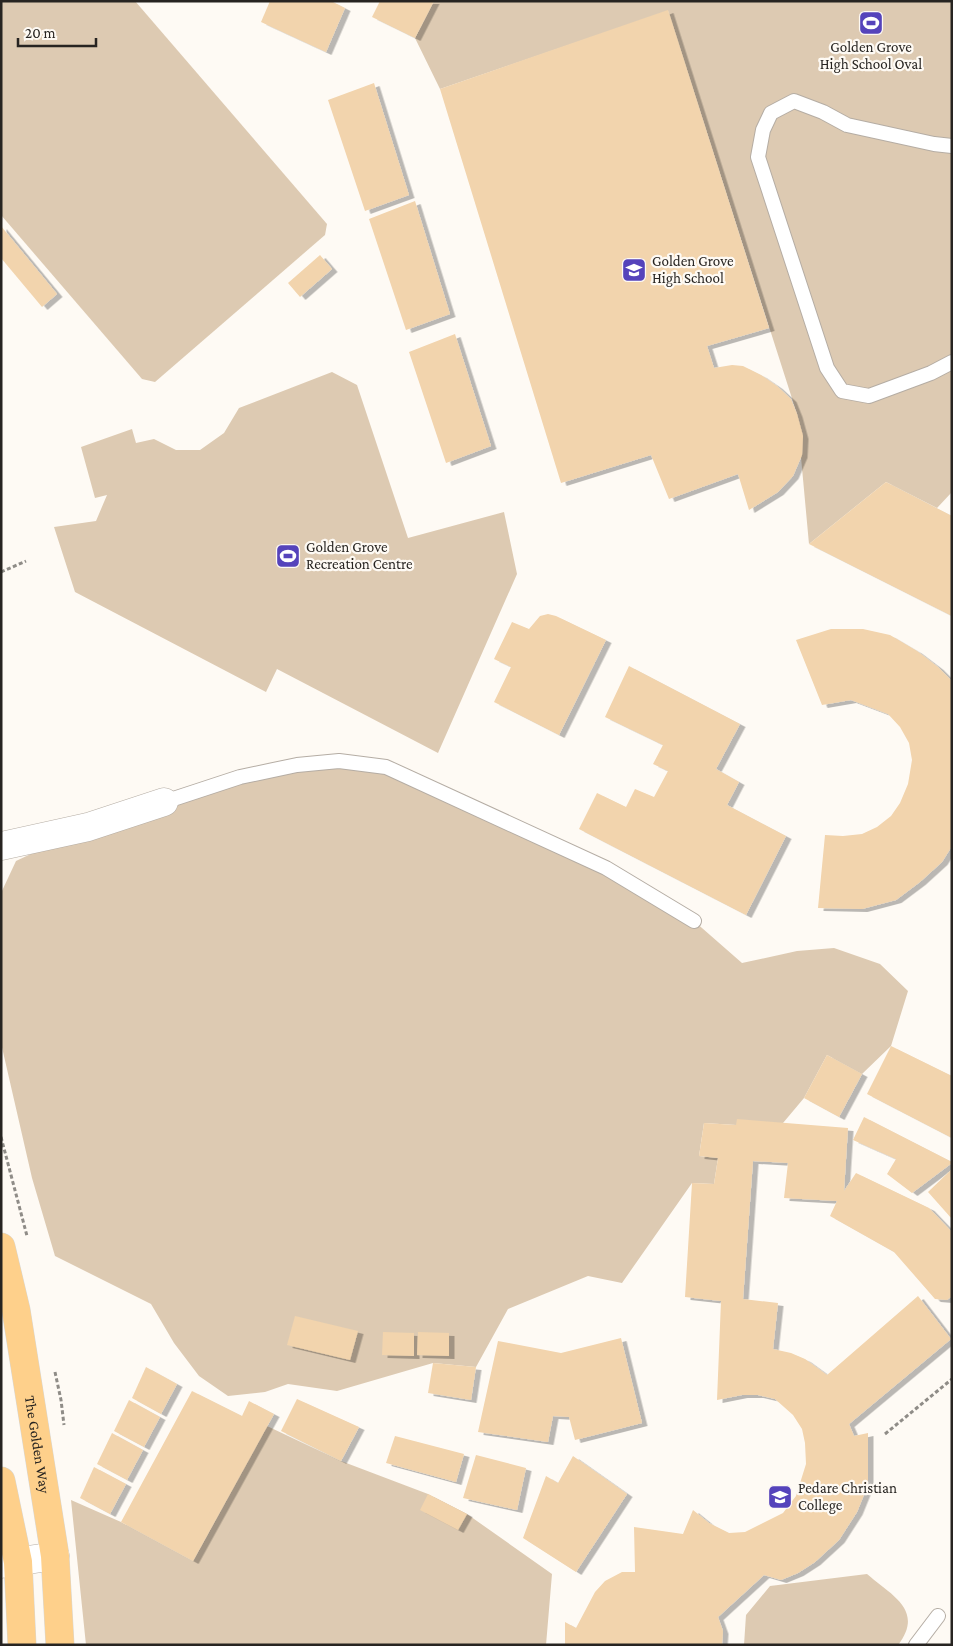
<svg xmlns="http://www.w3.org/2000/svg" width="953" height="1646" font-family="'Crimson Pro',serif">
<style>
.green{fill:#ddcab2}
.building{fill:#f2d4ad;filter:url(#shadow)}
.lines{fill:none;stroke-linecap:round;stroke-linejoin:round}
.service-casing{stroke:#b5ada4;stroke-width:16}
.minor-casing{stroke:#b5ada4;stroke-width:29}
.primary-casing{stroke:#d8d8d7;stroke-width:29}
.path{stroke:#8f8c87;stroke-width:3;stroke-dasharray:4 2.5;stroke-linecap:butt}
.service{stroke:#fff;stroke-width:14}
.minor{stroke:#fff;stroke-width:28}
.primary{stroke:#fed08b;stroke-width:28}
.labels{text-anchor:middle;stroke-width:4.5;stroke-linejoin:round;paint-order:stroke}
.poi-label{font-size:15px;fill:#272421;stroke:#fefaf4;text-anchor:start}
.street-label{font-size:15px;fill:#272421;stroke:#fefaf4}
</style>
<defs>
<filter id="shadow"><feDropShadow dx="5.5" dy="3" stdDeviation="0" flood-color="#0004"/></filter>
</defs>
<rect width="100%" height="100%" fill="#fefaf4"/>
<g class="green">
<polygon points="1,1 135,1 327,224 325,235 155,382 142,379 1,215"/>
<polygon points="434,1 952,1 952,492 937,508 886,482 809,544 797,414 668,11 440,89 415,38"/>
<polygon points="332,372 357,385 408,538 504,512 517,574 438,753 277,669 266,692 75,592 54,527 96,521 107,495 95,498 81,447 132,429 136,443 154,439 176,450 200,450 224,433 239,408"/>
<polygon points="326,762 386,767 606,868 694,921 742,963 797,951 834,948 880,964 908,991 891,1046 862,1074 827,1055 804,1098 783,1123 736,1125 704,1123 699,1156 718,1158 714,1184 692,1183 622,1283 588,1276 508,1309 476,1367 433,1363 337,1391 288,1384 265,1392 228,1396 199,1376 174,1343 151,1304 55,1256 32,1178 1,1043 1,893 16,861 88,827 164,802"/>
<polygon points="267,1426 341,1461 428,1494 467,1514 552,1574 546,1645 86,1645 71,1500 121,1522 193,1561"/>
<path d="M867,1574C891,1595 925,1610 898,1645H744L746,1615L770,1586Z"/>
</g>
<g class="building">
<polygon points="270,1 331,1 345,8 326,52 261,22"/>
<polygon points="380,1 434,1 415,38 372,17"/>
<polygon points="668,10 769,328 707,346 714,368 732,365 743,366 761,375 777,386 791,399 797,414 803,436 802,455 793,476 778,492 749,510 738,474 669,499 651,455 561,483 440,89"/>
<polygon points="374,83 409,195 365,211 328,100"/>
<polygon points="415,201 450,314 406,330 369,219"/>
<polygon points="1,226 57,294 42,307 1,258"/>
<polygon points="320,255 332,269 300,297 288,283"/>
<polygon points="455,334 491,446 446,463 409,352"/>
<polygon points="886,482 952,516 952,616 809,544"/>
<polygon points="548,614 556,616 606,640 559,735 494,702 511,667 494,659 512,622 529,629 540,616"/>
<polygon points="831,629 863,629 890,635 917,651 938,667 952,681 952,846 942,862 920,882 896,900 862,909 818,908 825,835 843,836 862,834 877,827 891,816 900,803 908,784 912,760 909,743 900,727 888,714 851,700 822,705 796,640"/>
<polygon points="629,666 740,724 716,769 739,782 727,805 786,836 746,915 579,829 597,793 626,807 635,789 654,797 668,771 653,764 663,745 605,717"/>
<polygon points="891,1046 952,1076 952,1138 867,1094"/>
<polygon points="827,1055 862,1074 839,1117 804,1098"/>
<polygon points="864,1117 952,1162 952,1163 912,1193 887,1174 896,1159 853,1140"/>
<polygon points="737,1119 848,1128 844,1191 856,1173 929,1208 952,1232 952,1296 947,1300 935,1299 894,1252 830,1216 837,1201 784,1198 788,1163 753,1161 743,1299 778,1303 773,1349 791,1353 805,1359 827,1375 918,1296 951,1339 849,1424 854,1436 868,1433 868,1485 857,1512 839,1540 815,1562 798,1573 781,1580 764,1575 718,1617 723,1631 722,1645 565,1645 565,1622 576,1628 595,1592 605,1581 622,1572 635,1572 634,1527 683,1534 693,1510 709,1523 729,1533 745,1532 783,1513 796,1496 806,1464 805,1443 802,1429 793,1415 775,1399 758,1395 742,1395 717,1400 721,1301 685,1297 692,1183 714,1184 718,1158 699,1156 704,1123 736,1125"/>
<polygon points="952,1169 952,1219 928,1192"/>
<polygon points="295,1316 358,1331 350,1360 287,1345"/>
<polygon points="383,1332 414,1333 414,1356 382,1355"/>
<polygon points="418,1332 449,1333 449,1356 417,1355"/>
<polygon points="621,1338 642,1423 575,1440 569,1417 553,1416 548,1442 478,1432 498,1341 561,1353"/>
<polygon points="433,1363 476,1367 471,1400 428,1393"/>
<polygon points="146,1367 177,1384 161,1414 132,1398"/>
<polygon points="192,1391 242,1416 249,1401 274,1414 193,1561 121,1522"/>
<polygon points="297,1399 359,1427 341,1461 281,1431"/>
<polygon points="129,1400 160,1417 144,1447 114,1431"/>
<polygon points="112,1433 143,1450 127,1480 97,1464"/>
<polygon points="395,1436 464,1454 456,1482 386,1463"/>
<polygon points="476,1455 526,1468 517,1510 463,1498"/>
<polygon points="573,1456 627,1494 576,1572 523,1538 546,1476 558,1483"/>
<polygon points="94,1467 126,1484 110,1514 80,1498"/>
<polygon points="428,1494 467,1514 458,1530 420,1510"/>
</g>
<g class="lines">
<defs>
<g id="service">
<polyline points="952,146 934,144 847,125 823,112 794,101 771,113 763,130 758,157 827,368 842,391 869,396 931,373 952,362"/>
<polyline points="164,802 240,777 297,765 339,761 386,767 606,868 694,921"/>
<polyline points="916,1645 938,1616"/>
</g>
<g id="minor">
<polyline points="1,846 88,827 164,802"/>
<polyline points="1,1564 55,1556"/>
</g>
<g id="primary">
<path id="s1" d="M1,1247L16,1310L55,1556L60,1645"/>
<polyline points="1,1481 18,1562 22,1645"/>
</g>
</defs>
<use href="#service" class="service-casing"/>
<use href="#minor" class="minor-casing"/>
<use href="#primary" class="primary-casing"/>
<g class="path">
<polyline points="1,572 26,561"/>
<polyline points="1,1137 27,1236"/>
<polyline points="55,1372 61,1400 64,1425"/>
<polyline points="885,1434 952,1379"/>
</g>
<use href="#service" class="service"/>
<use href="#minor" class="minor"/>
<use href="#primary" class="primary"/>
</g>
<defs>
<symbol id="stadium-square" viewBox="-11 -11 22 22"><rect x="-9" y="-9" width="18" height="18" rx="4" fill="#5543bb" stroke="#fefaf4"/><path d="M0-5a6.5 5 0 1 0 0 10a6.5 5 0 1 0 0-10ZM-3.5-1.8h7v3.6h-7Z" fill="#fff"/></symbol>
<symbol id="school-square" viewBox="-11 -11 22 22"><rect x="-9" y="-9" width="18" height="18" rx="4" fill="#5543bb" stroke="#fefaf4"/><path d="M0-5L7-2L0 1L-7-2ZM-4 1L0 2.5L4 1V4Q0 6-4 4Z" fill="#fff"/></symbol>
</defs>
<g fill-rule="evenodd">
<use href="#stadium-square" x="857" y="9" width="28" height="28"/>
<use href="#school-square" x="620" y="256" width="28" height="28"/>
<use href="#stadium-square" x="274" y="542" width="28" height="28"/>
<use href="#school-square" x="766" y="1483" width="28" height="28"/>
</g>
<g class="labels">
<g class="poi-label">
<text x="871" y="52" text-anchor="middle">Golden Grove<tspan x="871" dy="17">High School Oval</tspan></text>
<text x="652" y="266">Golden Grove<tspan x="652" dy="17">High School</tspan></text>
<text x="306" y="552">Golden Grove<tspan x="306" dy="17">Recreation Centre</tspan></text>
<text x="798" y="1493">Pedare Christian<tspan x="798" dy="17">College</tspan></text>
</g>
<g class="street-label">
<text dy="5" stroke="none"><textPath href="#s1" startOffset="201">The Golden Way</textPath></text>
</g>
</g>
<rect width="953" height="1646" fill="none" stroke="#272421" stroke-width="5"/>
<path d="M18 38v8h78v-8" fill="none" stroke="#272421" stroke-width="2.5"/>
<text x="25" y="38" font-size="15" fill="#272421" stroke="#fefaf4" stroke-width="4" paint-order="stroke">20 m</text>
</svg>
